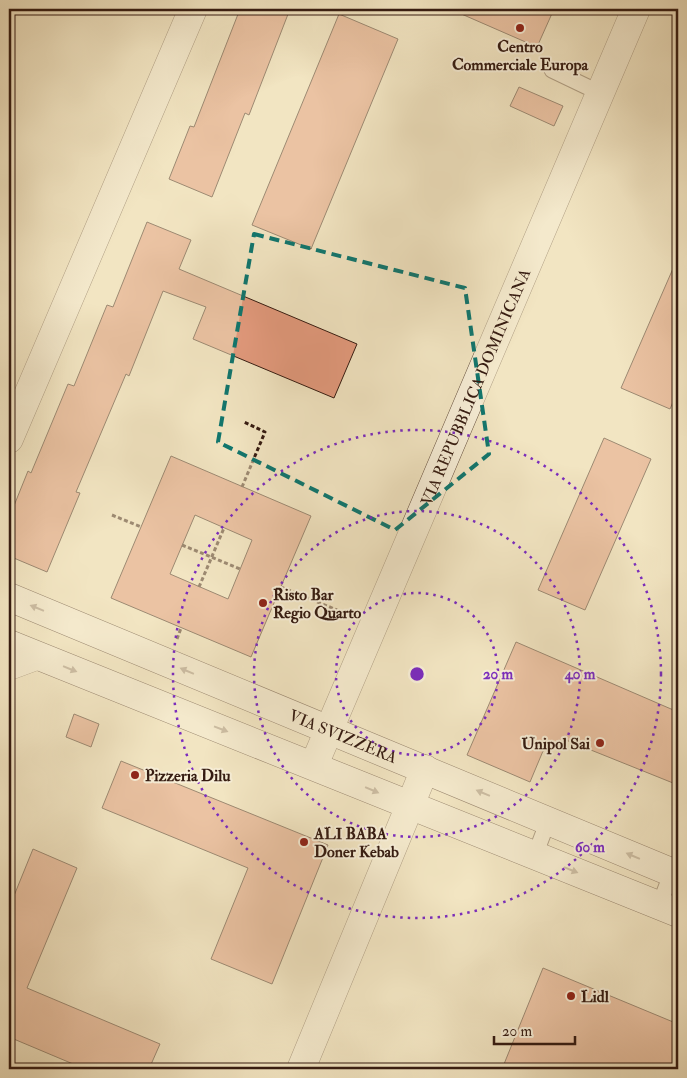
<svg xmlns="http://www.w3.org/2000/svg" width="687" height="1078" font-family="'IM FELL Double Pica',serif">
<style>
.building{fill:#e39a7d;stroke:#351b11;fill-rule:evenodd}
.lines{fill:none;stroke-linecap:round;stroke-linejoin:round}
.service-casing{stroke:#644e3d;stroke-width:17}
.minor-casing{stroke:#644e3d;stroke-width:29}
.secondary-casing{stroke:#351b11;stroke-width:29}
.path{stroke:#351b11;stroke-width:3;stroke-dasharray:4 2.5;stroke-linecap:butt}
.service{stroke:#f7eed7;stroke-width:15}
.minor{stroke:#f7eed7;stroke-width:28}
.secondary{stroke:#f7eed7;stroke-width:28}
.oneway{fill:#a08f7e}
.marked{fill:none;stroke:#0f766e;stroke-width:4;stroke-dasharray:10 6;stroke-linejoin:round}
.ring{fill:none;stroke:#7b2cbf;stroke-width:2.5;stroke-dasharray:2.5 5}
.poi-dot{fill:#8f2418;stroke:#f7eed7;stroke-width:2}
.labels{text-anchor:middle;stroke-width:4;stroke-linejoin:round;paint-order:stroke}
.poi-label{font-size:16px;font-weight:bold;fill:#351b11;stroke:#f7eed7;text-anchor:start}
.street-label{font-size:16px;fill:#351b11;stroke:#f7eed7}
.centre{fill:#7b2cbf;stroke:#f7eed7;stroke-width:2.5}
.ring-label{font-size:15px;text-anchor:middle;font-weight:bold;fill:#7b2cbf;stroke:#f7eed7;stroke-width:4;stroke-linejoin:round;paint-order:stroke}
</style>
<rect width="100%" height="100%" fill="#f2e5c2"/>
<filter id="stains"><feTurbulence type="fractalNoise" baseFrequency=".004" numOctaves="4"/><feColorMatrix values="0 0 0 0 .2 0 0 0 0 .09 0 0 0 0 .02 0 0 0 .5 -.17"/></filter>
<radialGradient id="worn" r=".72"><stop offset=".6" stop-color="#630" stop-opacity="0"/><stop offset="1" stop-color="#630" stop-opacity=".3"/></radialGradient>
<g class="building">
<polygon points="240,9 290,9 249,115 245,113 212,197 169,179 190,126 194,127"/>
<polygon points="450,9 554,9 537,47"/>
<polygon points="339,14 398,39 311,249 252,225"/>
<polygon points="519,87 563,106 554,126 510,106"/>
<polygon points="147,222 191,240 179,269 357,344 334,398 193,339 206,307 163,291 129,376 126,374 76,492 80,493 47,572 9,556 9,518 28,471 31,473 68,384 74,386 107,305 113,307"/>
<polygon points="678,257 678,390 670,409 621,388"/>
<polygon points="604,438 651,459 585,610 538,590"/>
<path d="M171,456L311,516L251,657L111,598ZM195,515L252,540L228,599L170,574Z"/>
<polygon points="516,642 678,712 678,785 566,740 543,751 530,782 467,755"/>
<polygon points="74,714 99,724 91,747 66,737"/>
<polygon points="121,761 328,845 272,984 211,959 248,868 102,808"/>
<polygon points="33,849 77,868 27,988 160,1044 149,1069 85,1069 9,1037 9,908"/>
<polygon points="543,968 678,1024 678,1069 502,1069"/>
</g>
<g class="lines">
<defs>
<g id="service">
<polyline points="552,70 600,93"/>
<polyline points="535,855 548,821"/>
<polyline points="659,906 672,872"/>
</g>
<g id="minor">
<polyline points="9,439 193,9"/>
<polyline points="9,666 36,656"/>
<path id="s1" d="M314,765L636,9"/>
<polyline points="301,1069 425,769"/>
</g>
<g id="secondary">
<path id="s2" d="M9,597L678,875"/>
<polyline points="9,644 678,913"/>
</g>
</defs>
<use href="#service" class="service-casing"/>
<use href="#minor" class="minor-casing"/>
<use href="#secondary" class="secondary-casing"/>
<g class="path">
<polyline points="242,487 265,432 244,422"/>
<polyline points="112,515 141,527"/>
<polyline points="182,545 240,569"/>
<polyline points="199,587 224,528"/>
<polyline points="281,587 337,610"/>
<polyline points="177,639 181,628"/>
</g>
<use href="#service" class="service"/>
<use href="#minor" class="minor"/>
<use href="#secondary" class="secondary"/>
</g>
<defs><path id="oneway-solid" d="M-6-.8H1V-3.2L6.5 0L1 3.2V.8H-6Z" transform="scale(1.25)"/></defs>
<g class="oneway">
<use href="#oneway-solid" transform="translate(37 608) rotate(-158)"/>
<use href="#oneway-solid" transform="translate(70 669) rotate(22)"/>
<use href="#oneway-solid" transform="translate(187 671) rotate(-157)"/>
<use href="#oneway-solid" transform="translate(221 729) rotate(21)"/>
<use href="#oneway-solid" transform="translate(372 790) rotate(23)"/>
<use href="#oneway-solid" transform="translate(483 793) rotate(-157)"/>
<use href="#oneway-solid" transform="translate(633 856) rotate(-157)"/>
<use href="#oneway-solid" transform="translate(571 870) rotate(22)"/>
</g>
<path d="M0 0H687V1078H0ZM254,234L465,288L489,454L395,530L218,442Z" fill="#f2e5c2" fill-opacity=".55" fill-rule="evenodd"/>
<path class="marked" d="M254,234L465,288L489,454L395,530L218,442Z"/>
<g class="ring">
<circle cx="417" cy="674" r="81"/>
<circle cx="417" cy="674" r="163"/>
<circle cx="417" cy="674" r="244"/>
</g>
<g class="poi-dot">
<circle cx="520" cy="28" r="5"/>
<circle cx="263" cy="603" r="5"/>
<circle cx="600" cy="743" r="5"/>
<circle cx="135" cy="775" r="5"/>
<circle cx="304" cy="842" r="5"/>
<circle cx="571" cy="996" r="5"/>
</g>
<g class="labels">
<g class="poi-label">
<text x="520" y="52" text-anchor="middle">Centro<tspan x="520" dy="18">Commerciale Europa</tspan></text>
<text x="273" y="600">Risto Bar<tspan x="273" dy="18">Regio Quarto</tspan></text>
<text x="590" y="749" text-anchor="end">Unipol Sai</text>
<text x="145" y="781">Pizzeria Dilu</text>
<text x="314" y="839">ALI BABA<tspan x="314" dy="18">Doner Kebab</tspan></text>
<text x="581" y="1002">Lidl</text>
</g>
<g class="street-label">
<text dy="6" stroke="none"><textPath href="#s1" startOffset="411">VIA REPUBBLICA DOMINICANA</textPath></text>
<text dy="6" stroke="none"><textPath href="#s2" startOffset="362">VIA SVIZZERA</textPath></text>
</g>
</g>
<circle cx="417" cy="674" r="8" class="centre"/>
<g class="ring-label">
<text x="498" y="679">20 m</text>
<text x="580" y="679">40 m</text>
<text x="590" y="852">60 m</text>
</g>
<rect width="687" height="1078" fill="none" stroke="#f2e5c2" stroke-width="30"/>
<rect x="10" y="10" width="667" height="1058" fill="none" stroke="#351b11" stroke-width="2.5"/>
<rect x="15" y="15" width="657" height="1048" fill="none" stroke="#351b11"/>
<path d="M494 1036v8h81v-8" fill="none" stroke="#351b11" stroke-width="2.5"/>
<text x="502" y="1036" font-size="15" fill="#351b11" stroke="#f7eed7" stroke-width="4" paint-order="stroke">20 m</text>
<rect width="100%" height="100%" filter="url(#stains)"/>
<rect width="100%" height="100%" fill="url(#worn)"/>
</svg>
